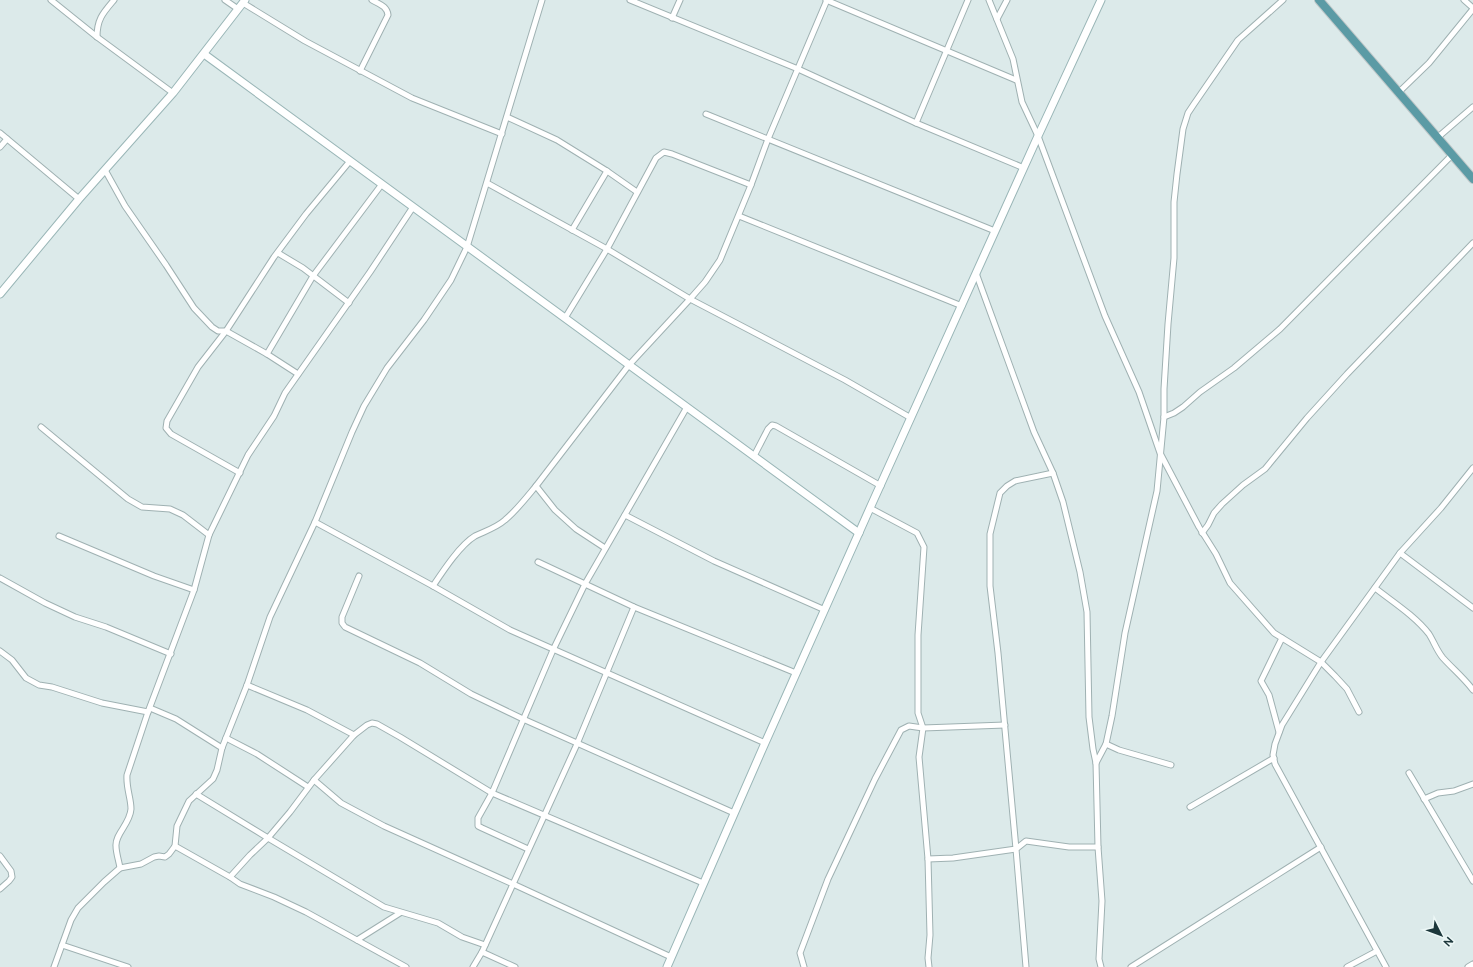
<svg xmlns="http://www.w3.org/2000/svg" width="1473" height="967" font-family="Raleway,sans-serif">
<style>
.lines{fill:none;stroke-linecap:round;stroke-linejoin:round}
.street-casing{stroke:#9fb1b2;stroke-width:7}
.secondary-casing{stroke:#9ab6b7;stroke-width:9}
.primary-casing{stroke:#bfc7c8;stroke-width:10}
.street{stroke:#fff;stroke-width:5}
.secondary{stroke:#fff;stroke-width:7}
.primary{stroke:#5b9ba5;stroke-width:8}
</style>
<rect width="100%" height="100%" fill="#dceaea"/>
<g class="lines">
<defs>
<g id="street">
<polyline points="51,0 97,37 173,93"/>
<polyline points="225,0 238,9"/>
<polyline points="630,0 798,69 916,123 1024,168"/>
<polyline points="826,0 1016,80"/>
<polyline points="989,0 1013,59 1022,102 1038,136 1105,316 1139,392 1160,453 1199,527 1216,554 1230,583 1274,633 1321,662 1335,676 1347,689 1359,712"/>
<polyline points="1464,0 1473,8"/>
<polyline points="243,3 305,41 412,98 502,134"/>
<polyline points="672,18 680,0"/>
<polyline points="997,19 1007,0"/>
<path d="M97,37C97,19 103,13 114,0"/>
<path d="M360,71L388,15C387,6 379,4 372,0"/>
<polyline points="1398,93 1429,63 1473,9"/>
<polyline points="706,114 995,231"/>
<polyline points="507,117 557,140 607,171 637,192"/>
<polyline points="916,123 968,0"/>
<polyline points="0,133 79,199"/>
<polyline points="1437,138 1473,107"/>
<polyline points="0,147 7,139"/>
<polyline points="105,170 125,206 166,265 194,308 212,327 218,331 226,331 267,354 298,374"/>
<polyline points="487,183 607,249 690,299 845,380 911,418"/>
<polyline points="739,216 962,306"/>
<polyline points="572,230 607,171"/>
<polyline points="278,253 303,268 349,303"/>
<polyline points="976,273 1034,432 1053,473 1063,502 1080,572 1087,612 1089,717 1093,749 1096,763 1098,847 1069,847 1026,841 1016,849 1026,967"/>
<polyline points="565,318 607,249 656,158 664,152 672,154 751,185"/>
<polyline points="267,354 313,276 382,184"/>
<polyline points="1164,417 1174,413 1183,407 1200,392 1234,368 1280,329 1452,155"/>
<polyline points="41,427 128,499 142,507 170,509 183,515 209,535"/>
<polyline points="754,456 768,429 772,425 776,426 881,486"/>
<polyline points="240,473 171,434 166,428 167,421 198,367 226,331 274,257 306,214 350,161"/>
<polyline points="870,508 917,533 924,547 918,635 918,713 923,728 919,757 928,859 953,858 1016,849 998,653 990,586 990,534 1000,493 1007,486 1015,481 1053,473"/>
<polyline points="625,515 714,561 825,610"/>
<polyline points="315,522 433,586 510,630 765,743"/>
<polyline points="1202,533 1208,525 1214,513 1222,504 1243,485 1265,469 1307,418 1347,374 1473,243"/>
<polyline points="59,536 154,576 194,590"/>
<polyline points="605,548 576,529 555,510 536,486 629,365 690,299 705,282 720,260 751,185 768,139 827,0"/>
<polyline points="1400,553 1473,608"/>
<polyline points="538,562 634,607 796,673"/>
<polyline points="359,576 342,617 342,623 345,627 420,663 471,694 523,719 734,813"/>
<polyline points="0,578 45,603 75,617 106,627 171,654"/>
<path d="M433,586C443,571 460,545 475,536C485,531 496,528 505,520C516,511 526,498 536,486"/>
<path d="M1375,588C1393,602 1415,616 1429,634C1434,642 1437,651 1443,658C1453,669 1464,678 1473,690"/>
<polyline points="0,651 12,660 26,678 39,685 52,687 102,703 148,712"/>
<polyline points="247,685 307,710 354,735"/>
<polyline points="150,708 176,719 222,748"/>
<polyline points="1279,732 1269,695 1261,681 1282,638"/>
<polyline points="226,738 257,754 308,787"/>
<polyline points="1106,744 1119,750 1171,765"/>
<polyline points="1096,763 1106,744 1112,716 1125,633 1157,491 1164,417 1164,389 1168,324 1174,258 1174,202 1177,174 1183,129 1188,113 1194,104 1238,40 1283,0"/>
<polyline points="1409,773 1473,881"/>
<polyline points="314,780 341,803 384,826 513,884 671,957"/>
<polyline points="196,794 268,838 384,907 438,923 462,937 485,945"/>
<polyline points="1424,799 1438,793 1454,791 1473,784"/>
<polyline points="1190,807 1274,758"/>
<polyline points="175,846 230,877 240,884 274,897 306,912 406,967"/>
<polyline points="1098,847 1102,901 1099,959 1101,967"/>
<polyline points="528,849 482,828 478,826 478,818 492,793 553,650 585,584 687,407"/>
<polyline points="0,856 11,871 12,877 9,881 0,889"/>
<polyline points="928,859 930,935 928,958 929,967"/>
<polyline points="120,868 141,864 154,857 159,856 165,857 169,854 175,846 177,826 189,801 213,779 217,770 222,748 247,685 270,617 315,522 352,432 364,406 387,368 424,320 451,280 467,247 542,0"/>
<polyline points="230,877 250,855 268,838 290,812 314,780 354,735 367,725 372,723 377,724 400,737 492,793 703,883"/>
<polyline points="357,940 400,913"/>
<polyline points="62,945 128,967"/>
<polyline points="482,952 515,967"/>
<path d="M54,967L71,920L78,908L104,882L120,868C119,861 116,853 116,846C115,834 130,824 131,809C131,798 126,788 127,775L148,712L194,590L209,535L248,455L274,416L285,393L370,272L413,207"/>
<polyline points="473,967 482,952 577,744 634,607"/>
<polyline points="804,967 800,953 828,879 875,779 901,730 909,726 923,728 1005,725"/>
<polyline points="1131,967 1321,847"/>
<polyline points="1347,967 1377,951"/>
<polyline points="1386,967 1275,764 1273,755 1275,744 1282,725 1321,662 1400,553 1441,508 1473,468"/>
<polyline points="1468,967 1473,964"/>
</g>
<g id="secondary">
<polyline points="204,54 859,533"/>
<polyline points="0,294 79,199 173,93 245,0"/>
<polyline points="667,967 765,743 870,508 1038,136 1101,0"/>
</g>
<polyline id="primary" points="1319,0 1473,179"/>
</defs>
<use href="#street" class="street-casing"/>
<use href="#secondary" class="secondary-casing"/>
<use href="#primary" class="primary-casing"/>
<use href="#street" class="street"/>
<use href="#secondary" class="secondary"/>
<use href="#primary" class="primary"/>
</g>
<g transform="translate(1441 935) rotate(132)" stroke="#ecf7f6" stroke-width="3" paint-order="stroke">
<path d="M0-3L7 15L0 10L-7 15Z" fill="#1c373b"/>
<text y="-6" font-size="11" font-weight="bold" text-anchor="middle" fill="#1c373b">N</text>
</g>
</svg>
